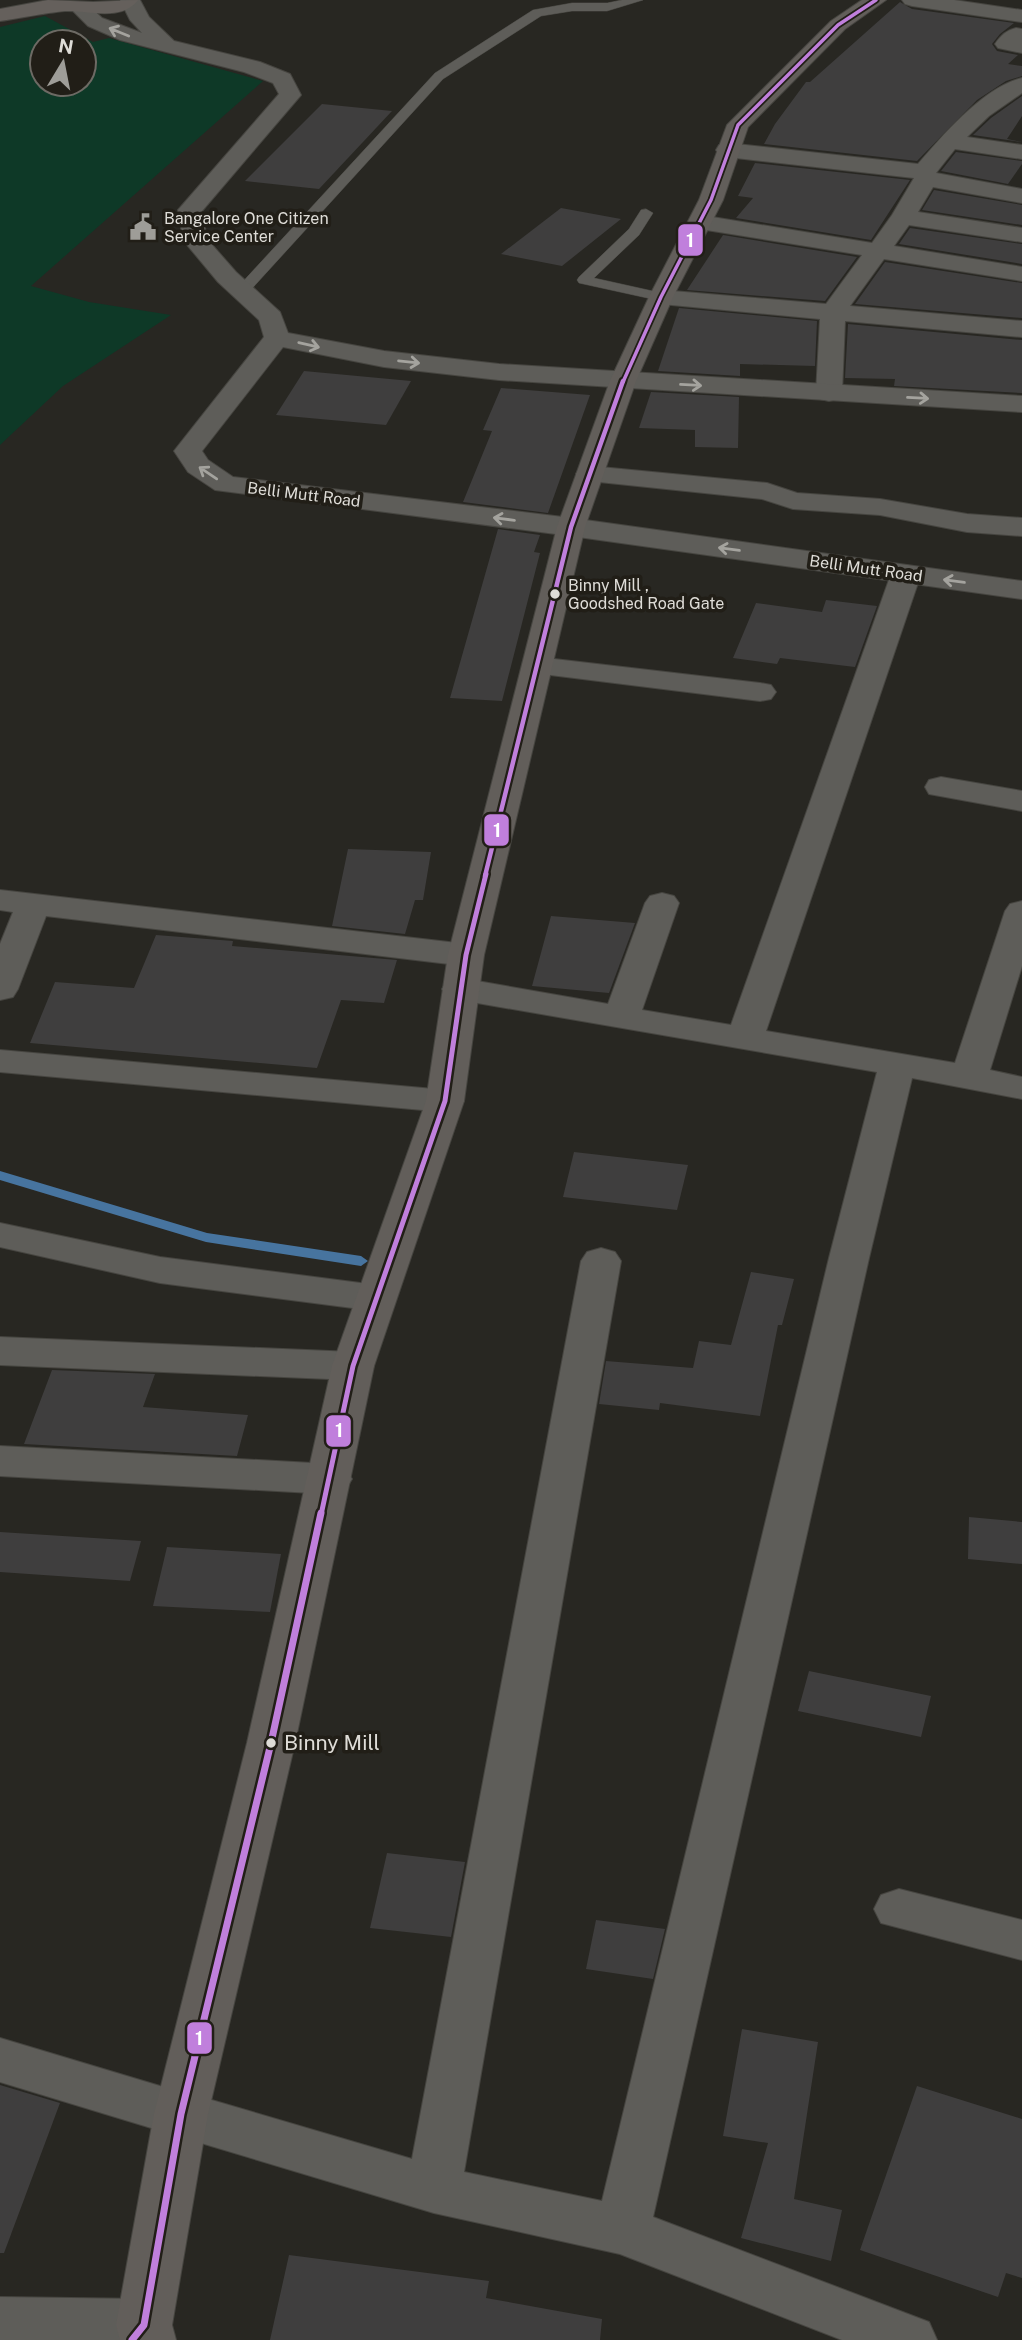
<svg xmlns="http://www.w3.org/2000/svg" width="1022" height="2340" font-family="'Public Sans',sans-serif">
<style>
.green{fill:#0e3927;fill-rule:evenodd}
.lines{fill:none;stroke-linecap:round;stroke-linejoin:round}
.stream{fill:#47749f;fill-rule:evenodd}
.building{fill:#3f3e3e}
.service-casing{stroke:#464540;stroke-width:1}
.minor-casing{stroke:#464540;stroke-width:2}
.tertiary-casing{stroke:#464540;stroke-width:2}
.secondary-casing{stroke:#464540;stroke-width:2}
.primary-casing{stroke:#464540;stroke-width:2}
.service{fill:#5e5d59;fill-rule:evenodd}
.minor{fill:#5e5d59;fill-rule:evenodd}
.tertiary{fill:#5e5d59;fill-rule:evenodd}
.secondary{fill:#625e5a;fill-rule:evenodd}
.primary{fill:#65605c;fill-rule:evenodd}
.bus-1-far3-casing{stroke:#211e17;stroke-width:7}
.bus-1-far2-casing{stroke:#211e17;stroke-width:9}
.bus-1-far1-casing{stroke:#211e17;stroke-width:10}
.bus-1-casing{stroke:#211e17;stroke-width:12}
.bus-1-far3{stroke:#c07fdc;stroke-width:3.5}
.bus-1-far2{stroke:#c07fdc;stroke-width:4.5}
.bus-1-far1{stroke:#c07fdc;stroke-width:5}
.bus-1{stroke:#c07fdc;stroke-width:7}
.oneway{stroke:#a4a39e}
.bus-dot{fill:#dedcd7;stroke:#211e17;stroke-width:2.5}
.labels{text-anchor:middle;stroke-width:7;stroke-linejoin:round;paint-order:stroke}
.far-poi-label{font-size:16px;fill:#dedcd7;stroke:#211e17;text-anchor:start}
.far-street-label{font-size:16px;fill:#dedcd7;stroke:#211e17}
.far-bus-label{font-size:16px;fill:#dedcd7;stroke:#211e17;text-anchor:start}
.near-bus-label{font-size:21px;fill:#dedcd7;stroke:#211e17;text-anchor:start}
.line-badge{stroke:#211e17;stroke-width:2.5}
.badge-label{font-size:19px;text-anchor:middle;font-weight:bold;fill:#fff}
</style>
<rect width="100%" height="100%" fill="#282722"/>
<path class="green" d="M45,16L93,42L109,38L263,81L31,286L89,302L171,315L63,386L0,445V27ZM42,42H84V84H42Z"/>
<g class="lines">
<polygon class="stream" points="0,1171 207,1233 361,1256 368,1261 361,1266 206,1242 0,1180"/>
</g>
<g class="building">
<polygon points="900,2 912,9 1014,23 1000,34 992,44 997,51 1018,55 1008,64 1022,66 1022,76 1006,81 977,100 917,161 764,144 775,124 806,82 810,82"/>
<polygon points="1022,96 1022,116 1007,139 1022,142 973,135 991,118"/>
<polygon points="322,104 392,111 319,189 245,181"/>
<polygon points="956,152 1022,161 1022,164 1008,184 941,171"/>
<polygon points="755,163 910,180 871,240 736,218 753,198 738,196"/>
<polygon points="934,190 1022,205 1022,225 922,210"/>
<polygon points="561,208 621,219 562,266 501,254"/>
<polygon points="910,228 1022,244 1022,264 899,244"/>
<polygon points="723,235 857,257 825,301 687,290"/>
<polygon points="885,262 1022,283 1022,318 855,304"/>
<polygon points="679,308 817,321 815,366 740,364 740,376 658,371"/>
<polygon points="848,324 1022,340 1022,393 894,386 895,379 845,378"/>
<polygon points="304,371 411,381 386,425 276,415"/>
<polygon points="501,388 590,395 548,513 463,502 492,431 483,430"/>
<polygon points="651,392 739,397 738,448 695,447 695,430 639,428"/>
<polygon points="498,529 540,535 534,552 540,553 502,701 450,698"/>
<polygon points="826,600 877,606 855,667 780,658 777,664 733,658 756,603 822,612"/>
<polygon points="348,849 431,852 423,900 415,900 405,934 332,926"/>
<polygon points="551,916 635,923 609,993 532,986"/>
<polygon points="156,935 233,941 232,946 397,960 384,1003 341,1000 317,1068 30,1043 55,982 134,988"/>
<polygon points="574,1152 688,1165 677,1210 563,1197"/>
<polygon points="751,1272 794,1279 782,1325 778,1325 760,1416 660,1403 659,1410 599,1404 606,1361 693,1368 699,1341 731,1345"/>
<polygon points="52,1370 155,1374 143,1407 248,1415 237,1456 24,1444"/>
<polygon points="969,1517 1022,1522 1022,1564 968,1559"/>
<polygon points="0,1532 141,1541 130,1581 0,1572"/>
<polygon points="167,1547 281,1554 270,1612 153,1606"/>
<polygon points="809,1671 931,1696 921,1737 798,1711"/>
<polygon points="387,1853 465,1862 451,1937 370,1928"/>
<polygon points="596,1920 665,1929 653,1979 586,1969"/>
<polygon points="742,2029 818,2042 794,2199 842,2210 831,2261 741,2238 768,2143 723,2136"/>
<polygon points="0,2085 60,2103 4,2253 0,2253"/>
<polygon points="917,2086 1022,2119 1022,2278 1006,2273 998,2297 860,2250"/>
<polygon points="289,2255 489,2281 486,2298 602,2319 600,2340 270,2340"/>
</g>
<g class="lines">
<defs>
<g id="service">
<polygon points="622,0 643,0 607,11 572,11 541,16 443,79 247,294 237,294 235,291 237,288 435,73 533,10 572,3 607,3"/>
<polygon points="646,209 653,213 639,235 594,278 666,294 668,297 666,300 661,301 579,283 577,280 579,277 629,229 641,210"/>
</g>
<g id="minor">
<polygon points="902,0 954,0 1022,10 1022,22 912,6 905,4"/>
<path d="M1016,28L1022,29V53L998,48L995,44C1000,36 1007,30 1016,28Z"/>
<path d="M1022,78V93L989,116L967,137L1022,145V159L955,149L936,173L1022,189V203L933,187L918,212L1022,228V242L909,225L894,246L1022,267V281L884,259L850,306L1022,321V337L845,321L842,393L838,399L829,401L820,399L816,393L820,319L661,304L652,302L649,297L652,292L661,290L826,304L862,255L700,229L692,227L688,222L692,217L700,215L872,243L892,215L914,178L727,157L719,155L716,150L719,145L727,143L918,164C943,135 984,87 1022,78Z"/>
<polygon points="590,466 767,483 797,493 880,499 967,514 1022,518 1022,536 967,532 880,515 793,509 762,499 580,480 576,474 580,468"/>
<polygon points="906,565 916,568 921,574 766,1031 955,1063 1005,911 1010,904 1022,901 1022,966 990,1070 1022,1077 1022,1099 912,1078 869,1258 653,2217 929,2322 937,2340 842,2340 620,2254 434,2213 181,2137 162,2130 154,2114 162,2098 181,2091 412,2159 581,1261 587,1252 601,1248 615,1252 621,1261 464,2172 602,2201 829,1258 877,1072 460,1000 447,997 442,989 447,981 460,978 608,1004 645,903 650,896 662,893 674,896 679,903 642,1010 731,1025 891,574 896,568"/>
<polygon points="537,657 760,683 771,685 776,692 771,699 760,701 526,672 522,666 526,660"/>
<polygon points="941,777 1022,791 1022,811 929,794 925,787 929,780"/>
<polygon points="0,890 466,944 478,948 484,955 478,962 466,966 46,916 18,989 13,997 0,1000 0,944 13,912 0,910"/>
<polygon points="0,1050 445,1090 458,1093 464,1101 458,1109 445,1112 0,1072"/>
<polygon points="0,1223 160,1257 376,1285 390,1289 396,1298 390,1307 376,1311 160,1283 0,1247"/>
<polygon points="0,1337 353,1352 368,1356 374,1366 368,1376 353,1380 0,1365"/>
<polygon points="0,1446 330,1464 345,1468 352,1479 345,1490 330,1494 0,1476"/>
<polygon points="899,1889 1022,1920 1022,1960 881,1923 874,1909 881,1895"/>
<polygon points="0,2297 144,2299 164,2307 172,2325 165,2340 0,2340"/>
</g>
<g id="tertiary">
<polygon points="120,0 140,0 149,17 174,41 260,62 290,74 301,95 202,211 207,239 236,272 280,312 288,333 384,351 499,364 1022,396 1022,412 499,380 384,367 283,347 202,451 208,460 233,477 571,518 1022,581 1022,599 571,536 215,490 188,472 174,451 264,337 259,320 218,282 183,240 178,210 279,94 273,83 244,72 120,40 88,26 69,7 72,3 86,3 102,18 142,33 130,20"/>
<polygon points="0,2038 200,2098 208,2114 200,2130 181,2137 0,2082"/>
</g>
<polygon id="secondary" points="862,0 886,0 845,29 748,127 723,200 673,297 636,381 585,527 484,955 464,1101 374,1366 295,1743 208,2114 172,2325 176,2340 120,2340 116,2325 154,2114 247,1743 332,1366 426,1101 448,955 557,527 610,381 649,297 699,200 727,125 831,21"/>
<path id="primary" d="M48,0L93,2L138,0C122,22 87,10 65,11C44,13 21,18 0,21V9Z"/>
</defs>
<use href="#service" class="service-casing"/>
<use href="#minor" class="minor-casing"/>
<use href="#tertiary" class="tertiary-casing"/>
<use href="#secondary" class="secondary-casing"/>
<use href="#primary" class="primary-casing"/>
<use href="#service" class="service"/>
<use href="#minor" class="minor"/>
<use href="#tertiary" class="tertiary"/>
<use href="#secondary" class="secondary"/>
<use href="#primary" class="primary"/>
<defs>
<polyline id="bus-1-far3" points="623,382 661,297 711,200 738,125 838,25 876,0"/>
<polyline id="bus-1-far2" points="485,876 571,527 623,381"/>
<polyline id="bus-1-far1" points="321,1515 353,1366 445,1101 466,955 486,874"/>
<polyline id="bus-1" points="132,2340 144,2325 181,2114 271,1743 321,1513"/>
</defs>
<use href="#bus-1-far3" class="bus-1-far3-casing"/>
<use href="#bus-1-far2" class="bus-1-far2-casing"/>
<use href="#bus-1-far1" class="bus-1-far1-casing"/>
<use href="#bus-1" class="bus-1-casing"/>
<use href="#bus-1-far3" class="bus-1-far3"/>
<use href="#bus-1-far2" class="bus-1-far2"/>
<use href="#bus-1-far1" class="bus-1-far1"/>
<use href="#bus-1" class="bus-1"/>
</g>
<defs><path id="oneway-shaft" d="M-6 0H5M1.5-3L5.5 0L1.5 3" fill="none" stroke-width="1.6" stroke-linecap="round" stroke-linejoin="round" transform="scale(1.75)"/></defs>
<g class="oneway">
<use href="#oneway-shaft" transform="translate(119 32) rotate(-158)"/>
<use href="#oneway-shaft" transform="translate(309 345) rotate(13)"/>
<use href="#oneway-shaft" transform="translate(409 362) rotate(6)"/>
<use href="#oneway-shaft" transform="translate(691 385) rotate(3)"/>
<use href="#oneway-shaft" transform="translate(918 398) rotate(3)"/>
<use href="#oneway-shaft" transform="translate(208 473) rotate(-146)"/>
<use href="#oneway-shaft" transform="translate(504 519) rotate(-173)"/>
<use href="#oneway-shaft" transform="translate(729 549) rotate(-172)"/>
<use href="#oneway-shaft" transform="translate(954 581) rotate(-172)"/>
</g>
<defs>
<symbol id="civic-bare" viewBox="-9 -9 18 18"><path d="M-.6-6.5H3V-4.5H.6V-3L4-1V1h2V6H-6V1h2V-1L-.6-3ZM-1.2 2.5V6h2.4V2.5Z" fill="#9e9d98" stroke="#211e17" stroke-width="2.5" paint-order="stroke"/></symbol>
</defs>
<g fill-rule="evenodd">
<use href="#civic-bare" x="124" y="208" width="38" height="38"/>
</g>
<g class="bus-dot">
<circle cx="555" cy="594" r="6"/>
<circle cx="271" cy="1743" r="6"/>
</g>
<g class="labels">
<g class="far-poi-label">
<text x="164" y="224">Bangalore One Citizen<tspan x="164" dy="18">Service Center</tspan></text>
</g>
<g class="far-street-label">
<text transform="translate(304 494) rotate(7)" y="6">Belli Mutt Road</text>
<text transform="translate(866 568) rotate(8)" y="6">Belli Mutt Road</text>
</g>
<g class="far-bus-label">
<text x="568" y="591">Binny Mill ,<tspan x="568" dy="18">Goodshed Road Gate</tspan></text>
</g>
<g class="near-bus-label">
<text x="284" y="1750">Binny Mill</text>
</g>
</g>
<g class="line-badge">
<rect x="677" y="223" width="27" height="34" rx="7" fill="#c07fdc"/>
<rect x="483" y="813" width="27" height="34" rx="7" fill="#c07fdc"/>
<rect x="325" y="1414" width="27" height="34" rx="7" fill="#c07fdc"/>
<rect x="186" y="2021" width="27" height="34" rx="7" fill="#c07fdc"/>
</g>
<g class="badge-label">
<text x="690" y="247">1</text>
<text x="497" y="837">1</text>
<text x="339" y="1437">1</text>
<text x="199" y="2045">1</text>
</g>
<g transform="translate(63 63) rotate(10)"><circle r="33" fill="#211e17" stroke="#6d6a64" stroke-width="2"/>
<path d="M0-5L12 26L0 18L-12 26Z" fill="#9e9d98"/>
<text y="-10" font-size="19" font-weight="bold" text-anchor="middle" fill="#dedcd7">N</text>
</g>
</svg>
